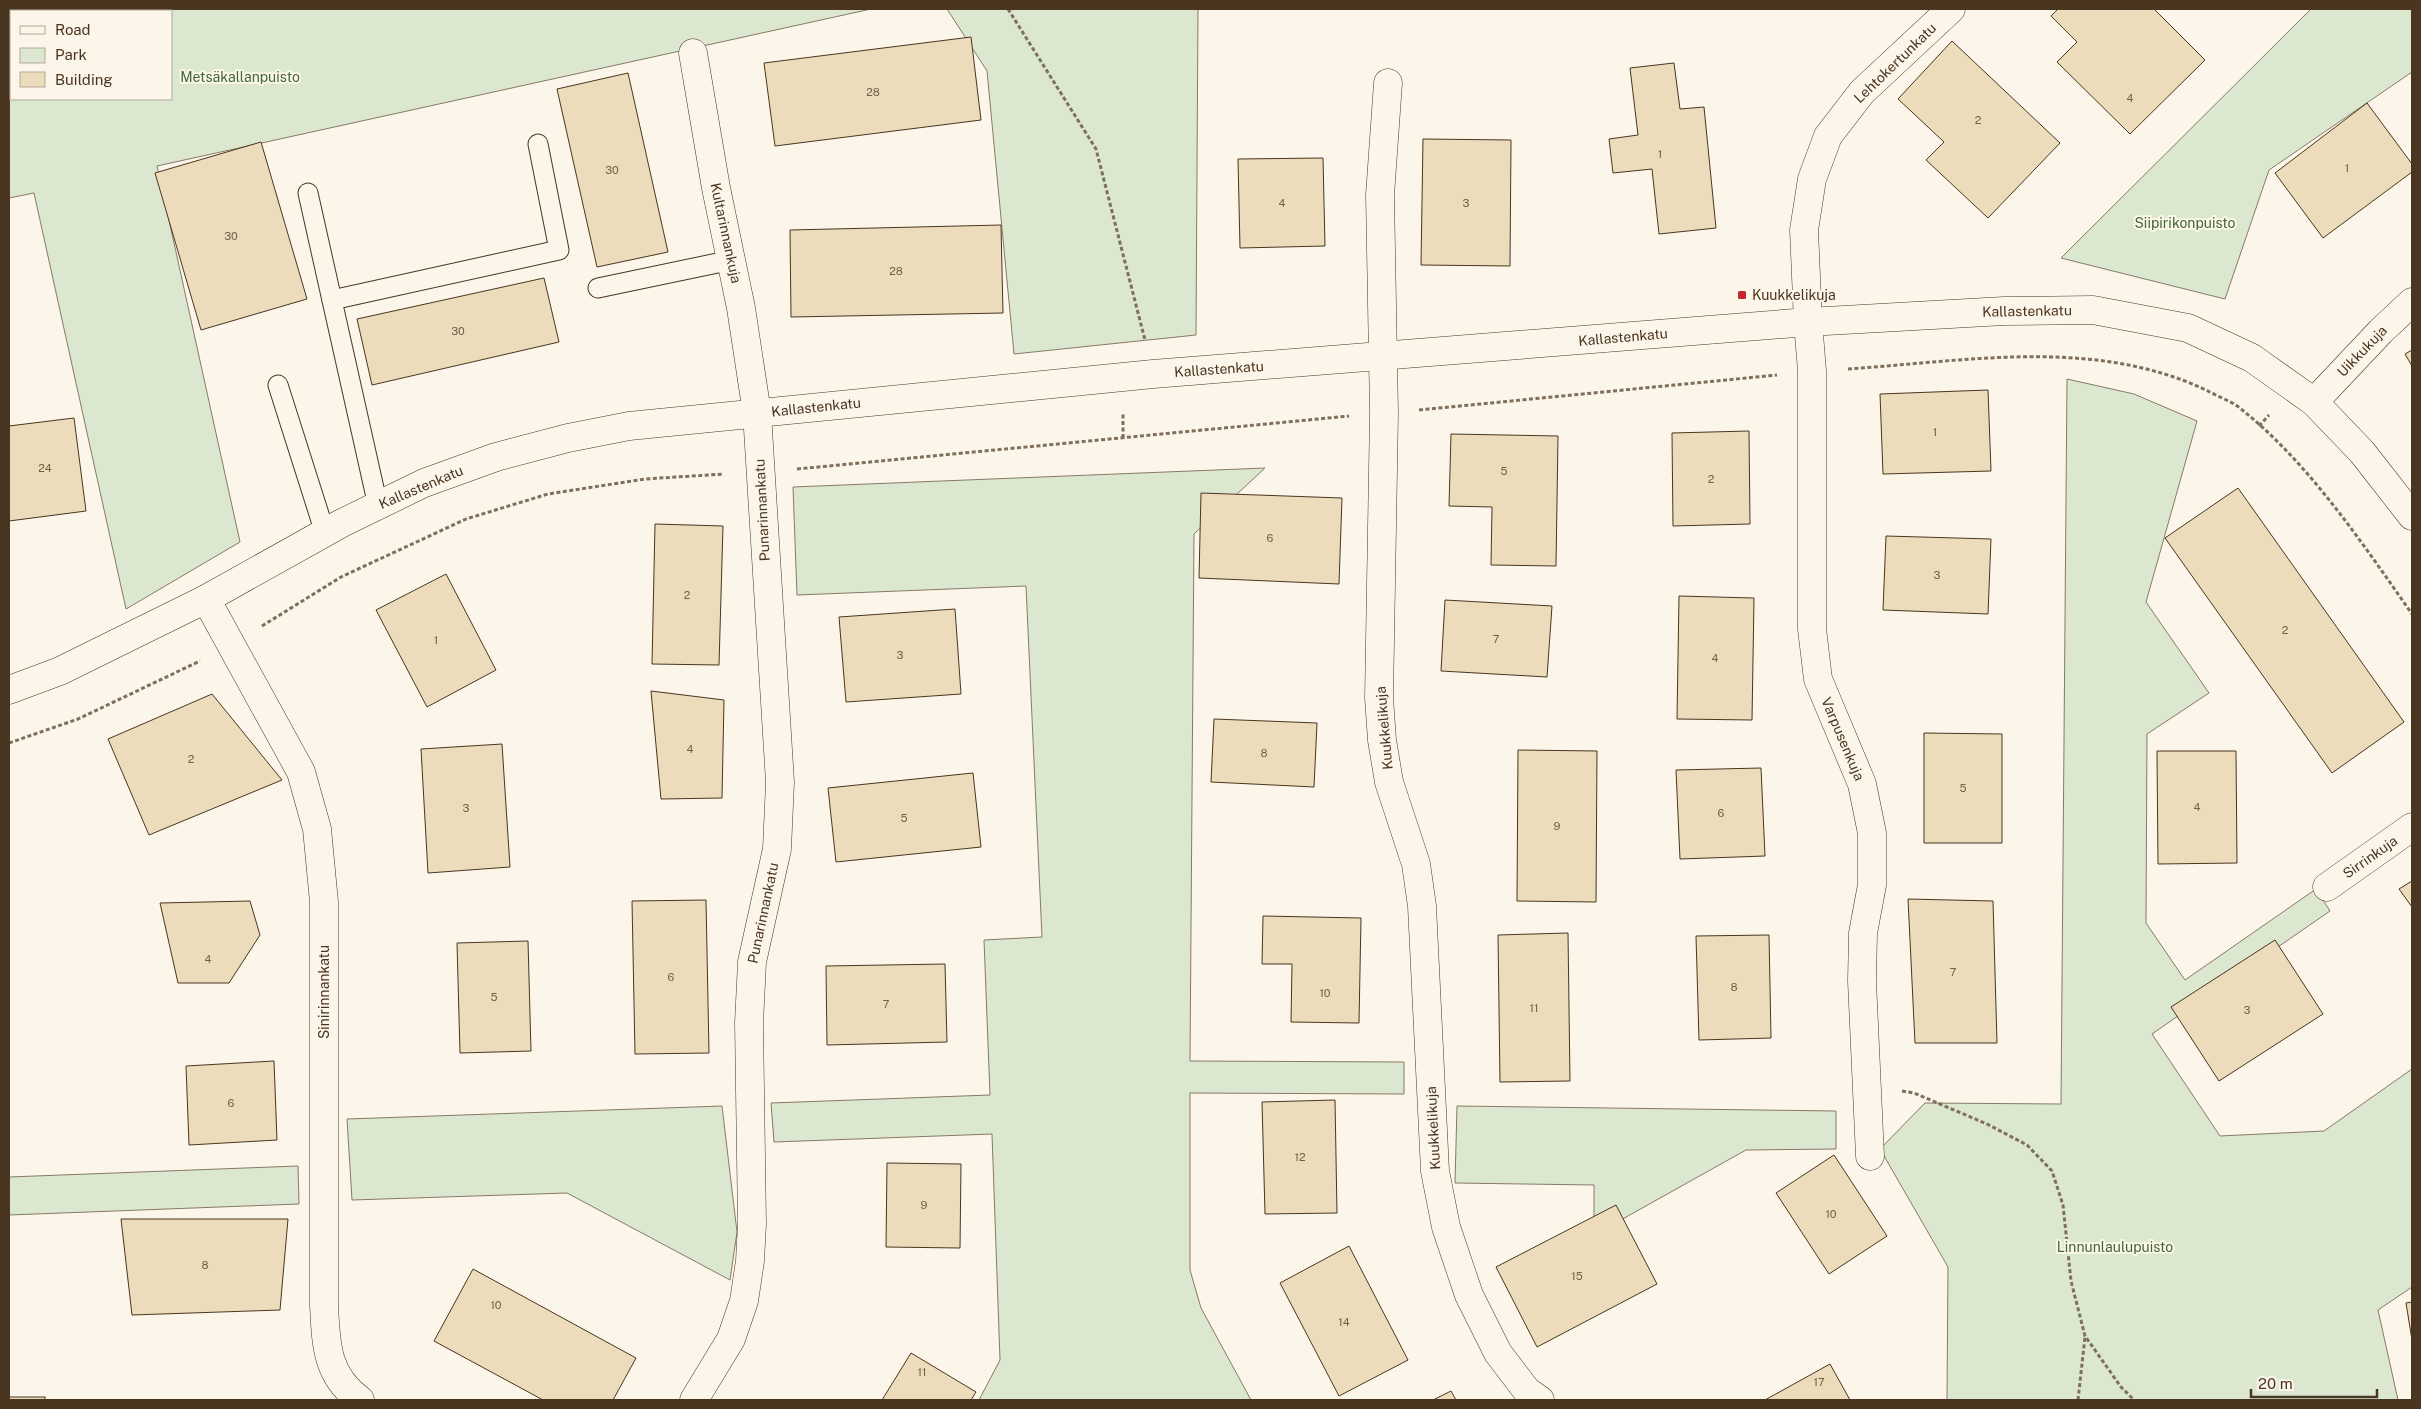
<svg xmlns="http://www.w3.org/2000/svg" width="2421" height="1409" font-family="'Public Sans',sans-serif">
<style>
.green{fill:#dce7d0;stroke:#887966;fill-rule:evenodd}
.building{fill:#ecdcbc;stroke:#4a3520}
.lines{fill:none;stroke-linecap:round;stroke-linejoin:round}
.service-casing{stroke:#4a3520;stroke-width:21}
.minor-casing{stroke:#4a3520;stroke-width:29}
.tertiary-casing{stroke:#4a3520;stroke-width:29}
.path{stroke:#7f6f5c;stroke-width:3;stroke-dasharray:4 2.5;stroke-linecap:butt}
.service{stroke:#fbf6e9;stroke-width:19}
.minor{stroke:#fbf6e9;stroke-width:28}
.tertiary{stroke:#fbf6e9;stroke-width:28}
.poi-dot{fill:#c62828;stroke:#fbf6e9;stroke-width:2}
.labels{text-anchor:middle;stroke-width:4;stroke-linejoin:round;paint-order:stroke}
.number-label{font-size:11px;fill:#725f47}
.street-label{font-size:14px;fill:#4a3520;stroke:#fbf6e9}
.park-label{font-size:14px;fill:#436837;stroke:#fbf6e9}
.poi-label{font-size:14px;fill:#4a3520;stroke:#fbf6e9;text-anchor:start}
</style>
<rect width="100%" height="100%" fill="#fbf6e9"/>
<g class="green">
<path d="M9,9H871L157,166L240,542L126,609L34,193L9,198ZM11,11H171V99H11Z"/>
<polygon points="947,9 1198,9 1196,335 1014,354 987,71"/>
<polygon points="2311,9 2412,9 2412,72 2269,170 2225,299 2061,258"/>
<polygon points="2067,379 2134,394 2197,421 2146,602 2209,693 2147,734 2146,923 2185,980 2316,889 2330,911 2152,1034 2220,1136 2324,1131 2412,1069 2412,1287 2378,1310 2398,1400 1947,1400 1948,1267 1880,1149 1925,1103 2061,1104"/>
<polygon points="1265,468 1194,534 1190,1061 1404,1062 1404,1094 1190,1093 1190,1270 1201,1308 1251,1400 979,1400 1000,1360 992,1134 774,1142 771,1103 990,1095 984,940 1042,937 1026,586 797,595 793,487"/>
<polygon points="722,1106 737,1232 730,1280 567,1193 352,1200 347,1119"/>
<polygon points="1457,1106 1836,1111 1836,1149 1746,1150 1594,1235 1594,1185 1455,1183"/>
<polygon points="298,1166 299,1204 9,1215 9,1177"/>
</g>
<g class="building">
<polygon points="2058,9 2154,9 2205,60 2130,134 2057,62 2077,42 2051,16"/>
<polygon points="971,37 981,120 775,146 764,63"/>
<polygon points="1952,41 2060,143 1988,218 1926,160 1944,142 1898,99"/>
<polygon points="1674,63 1680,109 1704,107 1716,228 1659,234 1652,169 1613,173 1609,139 1638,135 1630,68"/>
<polygon points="628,73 668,252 597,267 557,89"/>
<polygon points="2367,103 2412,164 2412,172 2323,238 2275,173"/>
<polygon points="1423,139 1511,140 1510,266 1421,265"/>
<polygon points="261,142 307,299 201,330 155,173"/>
<polygon points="1323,158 1325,246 1240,248 1238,159"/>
<polygon points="1001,225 1003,313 791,317 790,230"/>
<polygon points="544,278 559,342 372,385 357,319"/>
<polygon points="2412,350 2412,366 2405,354"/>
<polygon points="1988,390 1991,471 1883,474 1880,394"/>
<polygon points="74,418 86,511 9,521 9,426"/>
<polygon points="1749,431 1750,524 1673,526 1672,433"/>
<polygon points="1451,434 1558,436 1556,566 1491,565 1492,507 1449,506"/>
<polygon points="2238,488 2404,722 2332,773 2165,538"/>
<polygon points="1201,493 1342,498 1339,584 1199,578"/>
<polygon points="655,524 723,526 719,665 652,664"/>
<polygon points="1886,536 1991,539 1988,614 1883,610"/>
<polygon points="446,574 496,670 427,707 376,610"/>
<polygon points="1679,596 1754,598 1752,720 1677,719"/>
<polygon points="1445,600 1552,606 1547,677 1441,671"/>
<polygon points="955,609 961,694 846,702 839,617"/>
<polygon points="651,691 724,700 722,798 661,799"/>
<polygon points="212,694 282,780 149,835 108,739"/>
<polygon points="1214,719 1317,723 1314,787 1211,782"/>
<polygon points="1924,733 2002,734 2002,843 1924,843"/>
<polygon points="502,744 510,867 428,873 421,749"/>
<polygon points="1518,750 1597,751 1596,902 1517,901"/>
<polygon points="2157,751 2236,751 2237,863 2158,864"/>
<polygon points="1761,768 1765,856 1680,859 1676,770"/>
<polygon points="973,773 981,847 836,862 828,788"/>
<polygon points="2412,881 2412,907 2399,889"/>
<polygon points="1908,899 1993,901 1997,1043 1915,1043"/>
<polygon points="706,900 709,1053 635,1054 632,901"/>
<polygon points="250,901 260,935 229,983 178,983 160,903"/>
<polygon points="1263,916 1361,918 1359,1023 1291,1022 1292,964 1262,964"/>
<polygon points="1568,933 1570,1081 1500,1082 1498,935"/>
<polygon points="1769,935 1771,1038 1699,1040 1696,936"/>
<polygon points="2275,940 2323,1014 2219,1081 2171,1007"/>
<polygon points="528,941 531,1051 460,1053 457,943"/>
<polygon points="945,964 947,1042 827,1045 826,966"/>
<polygon points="274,1061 277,1140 189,1145 186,1066"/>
<polygon points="1335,1100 1337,1213 1265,1214 1262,1102"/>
<polygon points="1834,1155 1887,1236 1829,1274 1776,1193"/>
<polygon points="887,1163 961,1164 960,1248 886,1247"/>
<polygon points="1616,1205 1657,1284 1537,1347 1496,1267"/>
<polygon points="121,1219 288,1219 280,1310 132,1315"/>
<polygon points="1349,1246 1408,1360 1339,1396 1280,1283"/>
<polygon points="473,1269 636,1358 613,1400 543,1400 434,1341"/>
<polygon points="2412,1302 2412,1340 2406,1303"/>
<polygon points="911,1353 976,1392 971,1400 882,1400"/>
<polygon points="1830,1364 1850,1400 1765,1400"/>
<polygon points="1451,1391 1456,1400 1433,1400"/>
<rect x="9" y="1397" width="36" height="3"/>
</g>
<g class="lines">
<defs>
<g id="service">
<polyline points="308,193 378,506"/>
<polyline points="598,288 732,260"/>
<polyline points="332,300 559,250 538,144"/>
<polyline points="278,385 325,533"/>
</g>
<g id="minor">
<polyline points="693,53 716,188 741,308 757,413 780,782 777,849 752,962 749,1023 752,1224 750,1261 744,1301 731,1339 694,1400"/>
<polyline points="1388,83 1380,195 1384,413 1379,698 1382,740 1389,782 1416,864 1422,906 1435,1171 1446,1227 1469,1295 1498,1353 1527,1391 1540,1400"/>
<polyline points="2314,402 2381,331 2412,302"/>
<path d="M206,599L301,772L317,829L324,902V1305C326,1344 326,1375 360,1400"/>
<polyline points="2327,887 2412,827"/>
<polyline points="1870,1156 1862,981 1863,933 1872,885 1872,833 1862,784 1818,679 1812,629 1812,371 1808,322 1804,230 1812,179 1828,136 1862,92 1951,9"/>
</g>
<polyline id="tertiary" points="9,690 60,671 206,599 342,523 424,483 496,457 568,438 629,426 1153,374 1808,322 2004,311 2093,310 2188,328 2252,358 2314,402 2362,452 2412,516"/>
</defs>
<use href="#service" class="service-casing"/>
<use href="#minor" class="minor-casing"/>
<use href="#tertiary" class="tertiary-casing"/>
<g class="path">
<polyline points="1008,9 1096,149 1145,340"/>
<path d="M1848,369C1967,361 2096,337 2208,391C2218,397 2232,401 2241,409C2308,462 2363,544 2412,614"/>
<polyline points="1419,410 1777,375"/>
<polyline points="2259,426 2269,415"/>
<polyline points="1123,438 1123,414"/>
<polyline points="797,469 1349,416"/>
<polyline points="262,626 341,577 466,519 548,494 645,479 724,474"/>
<polyline points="9,743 78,719 200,661"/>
<polyline points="1902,1091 1914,1093 1987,1124 2027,1145 2052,1171 2063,1205 2071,1281 2085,1336 2121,1387 2134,1400"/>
<polyline points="2078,1400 2085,1337"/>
</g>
<use href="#service" class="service"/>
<use href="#minor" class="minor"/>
<use href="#tertiary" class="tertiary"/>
</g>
<rect class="poi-dot" x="1737" y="290" width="10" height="10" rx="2.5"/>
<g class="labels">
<g class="number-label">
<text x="873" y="96">28</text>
<text x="2130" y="102">4</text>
<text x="1978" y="124">2</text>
<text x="1660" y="158">1</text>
<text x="2347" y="172">1</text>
<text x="612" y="174">30</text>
<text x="1282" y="207">4</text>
<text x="1466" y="207">3</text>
<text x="231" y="240">30</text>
<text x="896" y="275">28</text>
<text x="458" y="335">30</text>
<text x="1935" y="436">1</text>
<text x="45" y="472">24</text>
<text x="1504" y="475">5</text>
<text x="1711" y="483">2</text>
<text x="1270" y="542">6</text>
<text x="1937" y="579">3</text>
<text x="687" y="599">2</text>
<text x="2285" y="634">2</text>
<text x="1496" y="643">7</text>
<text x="436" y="644">1</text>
<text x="900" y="659">3</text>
<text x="1715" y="662">4</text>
<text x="690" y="753">4</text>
<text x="1264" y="757">8</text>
<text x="191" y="763">2</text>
<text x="1963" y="792">5</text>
<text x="2197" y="811">4</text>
<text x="466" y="812">3</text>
<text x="1721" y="817">6</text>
<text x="904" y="822">5</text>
<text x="1557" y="830">9</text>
<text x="208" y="963">4</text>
<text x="1953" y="976">7</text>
<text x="671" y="981">6</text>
<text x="1734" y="991">8</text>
<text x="1325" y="997">10</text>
<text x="494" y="1001">5</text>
<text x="886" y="1008">7</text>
<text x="1534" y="1012">11</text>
<text x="2247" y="1014">3</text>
<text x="231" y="1107">6</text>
<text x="1300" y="1161">12</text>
<text x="924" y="1209">9</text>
<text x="1831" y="1218">10</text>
<text x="205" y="1269">8</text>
<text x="1577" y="1280">15</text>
<text x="496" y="1309">10</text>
<text x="1344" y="1326">14</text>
<text x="922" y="1376">11</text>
<text x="1819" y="1386">17</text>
</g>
<g class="street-label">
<text transform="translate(1895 63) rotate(-44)" y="5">Lehtokertunkatu</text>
<text transform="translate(726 233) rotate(78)" y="5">Kultarinnankuja</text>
<text transform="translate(2027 311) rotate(-1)" y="5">Kallastenkatu</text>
<text transform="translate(1623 337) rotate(-5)" y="5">Kallastenkatu</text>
<text transform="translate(2362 351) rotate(-46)" y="5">Uikkukuja</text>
<text transform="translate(1219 369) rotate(-4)" y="5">Kallastenkatu</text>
<text transform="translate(816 407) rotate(-6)" y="5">Kallastenkatu</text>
<text transform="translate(421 487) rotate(-23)" y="5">Kallastenkatu</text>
<text transform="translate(762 510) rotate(-93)" y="5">Punarinnankatu</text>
<text transform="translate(1384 728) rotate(-95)" y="5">Kuukkelikuja</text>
<text transform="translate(1843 739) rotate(67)" y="5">Varpusenkuja</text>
<text transform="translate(2370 857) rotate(-35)" y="5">Sirrinkuja</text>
<text transform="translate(763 913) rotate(-78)" y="5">Punarinnankatu</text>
<text transform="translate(324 992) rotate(-90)" y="5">Sinirinnankatu</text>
<text transform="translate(1433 1128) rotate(-93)" y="5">Kuukkelikuja</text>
</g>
<g class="park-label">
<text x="240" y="82">Metsäkallanpuisto</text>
<text x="2185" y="228">Siipirikonpuisto</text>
<text x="2115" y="1252">Linnunlaulupuisto</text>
</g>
<g class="poi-label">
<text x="1752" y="300">Kuukkelikuja</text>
</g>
</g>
<rect width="2421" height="1409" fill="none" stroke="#4a3520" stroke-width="20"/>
<rect x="10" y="10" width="162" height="90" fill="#fbf6e9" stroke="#b4a999"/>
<rect x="20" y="26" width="25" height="8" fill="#fbf6e9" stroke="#b4a999"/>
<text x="55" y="35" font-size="15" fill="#4a3520">Road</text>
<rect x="20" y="48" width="25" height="15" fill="#dce7d0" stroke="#b4a999"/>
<text x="55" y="60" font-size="15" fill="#4a3520">Park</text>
<rect x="20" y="72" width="25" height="15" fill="#ecdcbc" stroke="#b4a999"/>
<text x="55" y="85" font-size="15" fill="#4a3520">Building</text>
<path d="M2251 1389v8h126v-8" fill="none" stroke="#4a3520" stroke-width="2.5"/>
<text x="2258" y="1389" font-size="15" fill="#4a3520" stroke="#fbf6e9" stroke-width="4" paint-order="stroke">20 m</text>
</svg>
